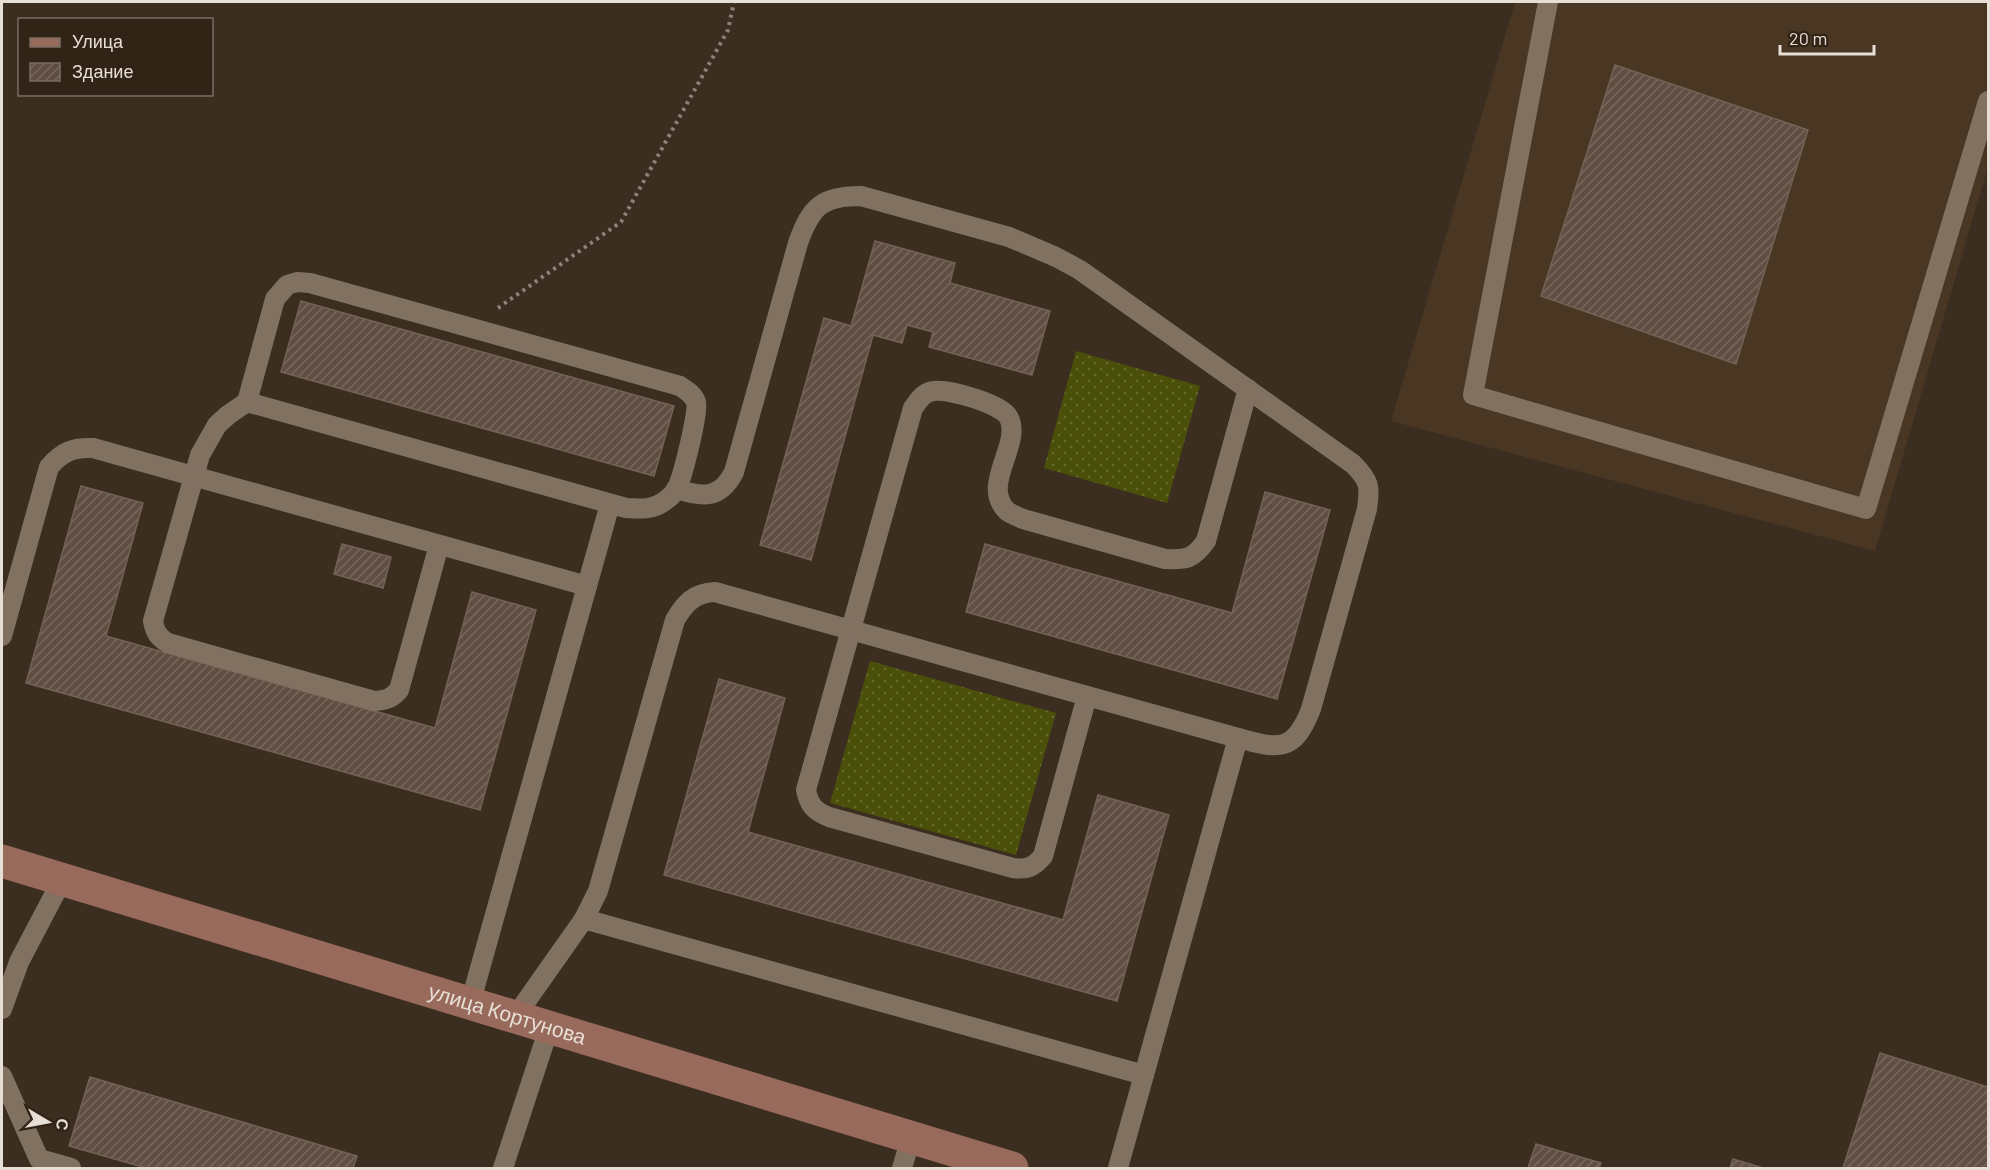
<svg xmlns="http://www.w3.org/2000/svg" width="1990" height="1170" font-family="Barlow,sans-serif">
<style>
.built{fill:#493623}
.grass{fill:url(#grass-dots)}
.building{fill:url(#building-hatch);stroke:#756256;stroke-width:1.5}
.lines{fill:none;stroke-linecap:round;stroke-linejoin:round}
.path{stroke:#8e8377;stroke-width:4;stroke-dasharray:3 4.5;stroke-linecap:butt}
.lane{stroke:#817161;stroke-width:20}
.secondary{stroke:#986a5b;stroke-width:33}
.labels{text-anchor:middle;stroke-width:4.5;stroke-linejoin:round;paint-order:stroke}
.street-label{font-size:21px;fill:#e7ded5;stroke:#312316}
</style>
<defs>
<pattern id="grass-dots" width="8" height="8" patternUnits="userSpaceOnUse" patternTransform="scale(1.5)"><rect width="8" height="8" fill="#4a5009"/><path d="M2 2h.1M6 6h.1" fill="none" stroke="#64692c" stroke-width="1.8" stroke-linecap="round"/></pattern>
<pattern id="building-hatch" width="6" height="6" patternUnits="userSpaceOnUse" patternTransform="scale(1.5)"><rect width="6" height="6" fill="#604e42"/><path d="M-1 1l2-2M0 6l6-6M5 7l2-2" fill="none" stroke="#77675c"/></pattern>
</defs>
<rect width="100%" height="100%" fill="#3b2d1f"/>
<polygon class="built" points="1515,2 1988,2 1988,167 1875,551 1391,421"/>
<g class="grass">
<polygon points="1076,351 1200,386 1167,503 1044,468"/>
<polygon points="870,661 1056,713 1016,855 830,803"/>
</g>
<g class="building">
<polygon points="1615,65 1808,130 1736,364 1541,296"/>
<polygon points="875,241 955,263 950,283 1050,311 1032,375 929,347 933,332 907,325 902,343 873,335 811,560 760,545 824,318 851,326"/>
<polygon points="301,301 674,406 654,476 281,372"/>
<polygon points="81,486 143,503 106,636 435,728 472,592 536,610 480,810 26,683"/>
<polygon points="1265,492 1330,510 1277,699 966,612 985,544 1232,613"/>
<polygon points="342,544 391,557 383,588 334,574"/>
<polygon points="719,679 785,698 748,832 1063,920 1098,795 1169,815 1117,1001 664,875"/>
<polygon points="1880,1053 1988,1087 1988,1168 1843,1168"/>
<polygon points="90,1077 357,1156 353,1168 146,1168 69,1146"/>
<polygon points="1536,1144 1601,1163 1599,1168 1528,1168"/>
<polygon points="1733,1159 1763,1168 1730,1168"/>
</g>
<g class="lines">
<polyline class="path" points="498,308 621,222 728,30 734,2"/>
<g class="lane">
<polyline points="1548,2 1473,395 1866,509 1988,101"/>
<path d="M297,282L310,283L680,386C686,390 693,394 696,402C699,412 682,480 676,490C674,493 669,498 666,500C654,510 641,509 626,508L247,402L275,299L287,285Z"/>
<path d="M247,402L228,415L217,425L200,455L153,621C155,632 158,637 168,643L374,701C386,700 391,699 399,690L439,545"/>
<path d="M676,489C702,497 720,500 734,472L798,243C811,207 821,196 861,196L1009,237L1056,257L1080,270L1353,464C1370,481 1370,486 1367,509L1311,709C1294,753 1278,749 1238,738"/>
<polyline points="587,586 610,504"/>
<path d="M2,636L49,467C62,452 73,447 93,448L587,586L470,1004"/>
<path d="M1087,696L1043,856C1034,867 1027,870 1013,868L829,817C814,811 809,805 806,790L913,408C919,400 923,392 934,391C949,389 1003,404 1009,418C1022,445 980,485 1007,511C1011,514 1018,517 1023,519L1165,559C1187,560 1193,559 1206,541L1248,389"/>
<polyline points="584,919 1144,1075"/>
<polyline points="2,1009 19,962 62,880"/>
<path d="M515,1017L584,919L598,891L675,620C685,603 694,593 715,592L1238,738L1118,1168"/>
<polyline points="2,1076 39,1159 71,1168"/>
<polyline points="503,1168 549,1028"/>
<polyline points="902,1168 911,1138"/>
</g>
<path class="secondary" id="s1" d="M2,861L1012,1168"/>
</g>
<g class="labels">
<g class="street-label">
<text dy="7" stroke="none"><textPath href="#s1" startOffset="528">улица Кортунова</textPath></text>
</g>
</g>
<rect width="1990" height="1170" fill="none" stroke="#e7ded5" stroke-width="6"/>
<rect x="18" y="18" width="195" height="78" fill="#312316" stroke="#7a6e62" stroke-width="1.5"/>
<rect x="30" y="38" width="30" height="9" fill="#986a5b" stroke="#7a6e62" stroke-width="1.5"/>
<text x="72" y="48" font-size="18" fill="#e7ded5">Улица</text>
<rect x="30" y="63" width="30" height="18" fill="url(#building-hatch)" stroke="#7a6e62" stroke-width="1.5"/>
<text x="72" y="78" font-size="18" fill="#e7ded5">Здание</text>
<g transform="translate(48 1122) rotate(100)" stroke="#312316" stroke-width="4.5" paint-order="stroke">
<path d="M0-4.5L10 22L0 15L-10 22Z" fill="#e7ded5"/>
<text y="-9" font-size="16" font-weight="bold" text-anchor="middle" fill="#e7ded5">С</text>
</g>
<path d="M1780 45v9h94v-9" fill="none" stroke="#e7ded5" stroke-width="3"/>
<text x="1789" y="45" font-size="18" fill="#e7ded5" stroke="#312316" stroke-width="4.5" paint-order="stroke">20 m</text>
</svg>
